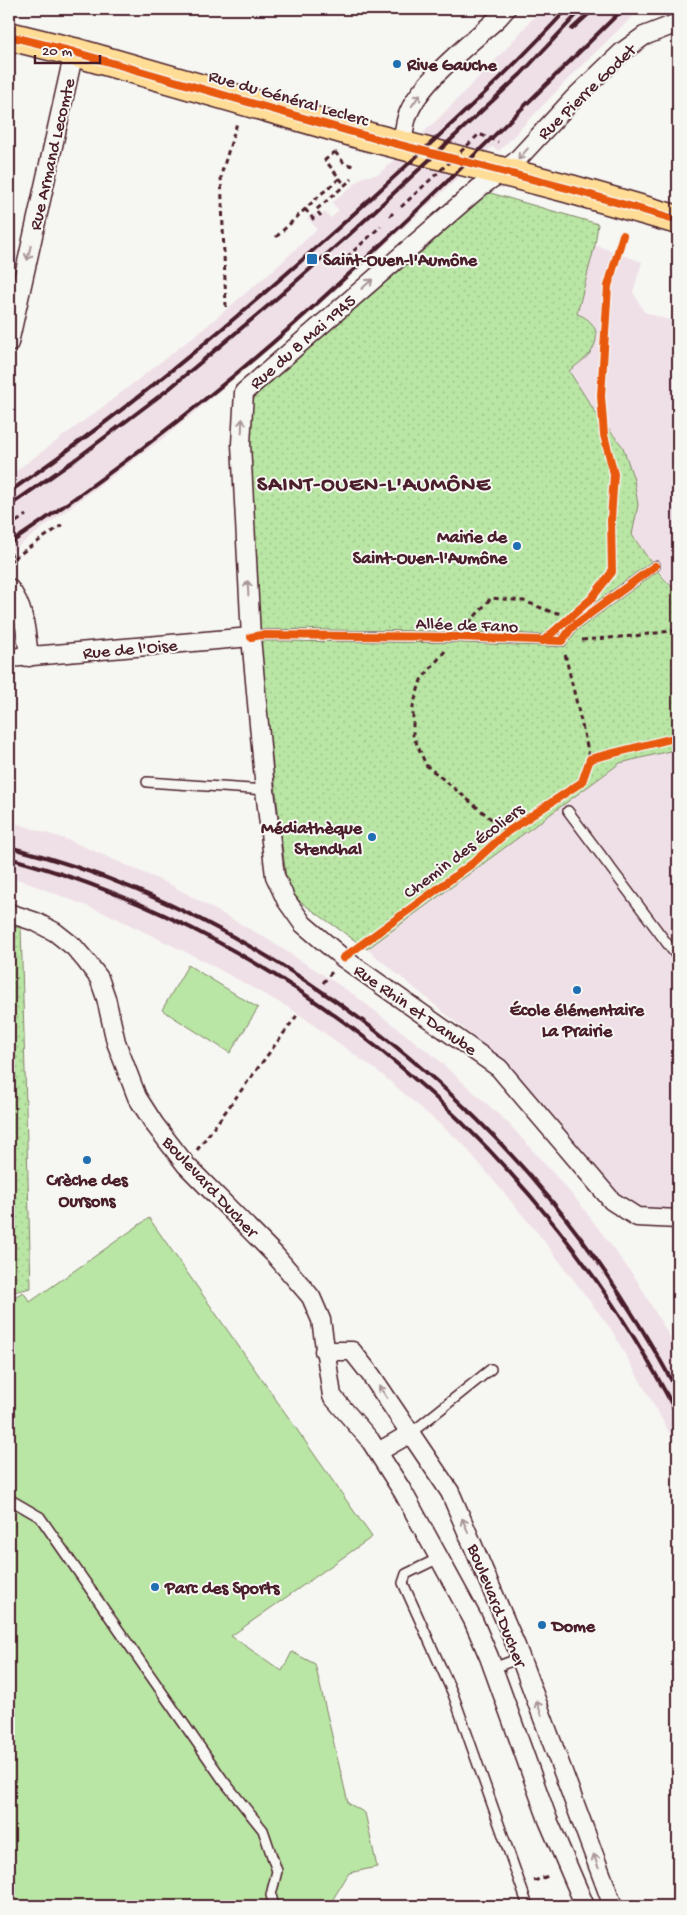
<svg xmlns="http://www.w3.org/2000/svg" width="687" height="1915" font-family="'Gochi Hand',sans-serif">
<style>
.built{fill:#efe0e7}
.grass{fill:#b9e6a4;stroke:#828268}
.park{fill:url(#park-dots);stroke:#828268}
.lines{fill:none;stroke-linecap:round;stroke-linejoin:round}
.lane-casing{stroke:#4a1f2b;stroke-width:12}
.street-casing{stroke:#4a1f2b;stroke-width:21}
.primary-casing{stroke:#4a1f2b;stroke-width:31}
.path{stroke:#4a1f2b;stroke-width:3;stroke-dasharray:5 4;stroke-linecap:butt}
.lane{stroke:#f6f6f2;stroke-width:9}
.street{stroke:#f6f6f2;stroke-width:18}
.primary{stroke:#ffdd96;stroke-width:28}
.rail{stroke:#4a1f2b;stroke-width:4}
.path-bridge{stroke:#4a1f2b;stroke-width:3;stroke-dasharray:5 4;stroke-linecap:butt}
.cycleway-casing{stroke:#f6f6f2;stroke-width:11}
.cycleway{stroke:#e8590c;stroke-width:8}
.oneway{stroke:#a99598}
.poi-dot{fill:#1f6fb2;stroke:#f6f6f2;stroke-width:2}
.labels{text-anchor:middle;stroke-width:4;stroke-linejoin:round;paint-order:stroke}
.poi-label{font-size:18px;font-weight:bold;fill:#4a1f2b;stroke:#f6f6f2;text-anchor:start}
.street-label{font-size:18px;fill:#4a1f2b;stroke:#f6f6f2}
.district-label{font-size:22px;font-weight:bold;letter-spacing:1px;fill:#4a1f2b;stroke:#f6f6f2}
</style>
<defs>
<pattern id="park-dots" width="8" height="8" patternUnits="userSpaceOnUse" patternTransform="scale(1.25)"><rect width="8" height="8" fill="#b9e6a4"/><path d="M2 2h.1M6 6h.1" fill="none" stroke="#a1c58d" stroke-width="1.8" stroke-linecap="round"/></pattern>
</defs>
<rect width="100%" height="100%" fill="#f6f6f2"/>
<filter id="ink" filterUnits="userSpaceOnUse"><feTurbulence type="fractalNoise" baseFrequency=".02" numOctaves="2"/><feDisplacementMap in="SourceGraphic" scale="10" xChannelSelector="R" yChannelSelector="G"/><feConvolveMatrix kernelMatrix="1 2 1 2 8 2 1 2 1" color-interpolation-filters="sRGB"/></filter>
<g filter="url(#ink)">
<g class="built">
<polygon points="541,9 640,9 571,76 499,151 492,147 293,329 165,437 9,553 9,476 104,406 202,330 279,265 317,229 308,218 314,213 319,218 325,212 331,218 339,210 332,203 363,177 379,174 440,117 504,51"/>
<polygon points="595,245 642,262 633,292 644,312 678,323 678,591 673,589 664,577 631,535 638,505 634,480 623,447 595,412 569,371 592,351 586,317 577,314"/>
<polygon points="678,749 678,1209 646,1209 629,1201 619,1193 525,1083 503,1061 367,949 620,763"/>
<polygon points="9,821 71,841 169,884 264,937 353,994 436,1058 509,1124 577,1200 636,1279 678,1351 678,1448 611,1329 541,1237 463,1144 380,1073 293,1010 204,961 110,915 20,880 9,878"/>
</g>
<g class="grass">
<polygon points="188,965 258,1008 230,1053 162,1010"/>
<polygon points="149,1218 372,1537 231,1636 282,1671 292,1652 315,1664 348,1803 365,1813 377,1867 349,1873 333,1899 337,1906 9,1906 9,1300 23,1292 30,1302"/>
</g>
<g class="park">
<path d="M487,192L598,224L595,245L577,314C593,319 602,333 592,350C588,358 576,365 569,371L595,412L623,447L634,480L638,505L632,535C642,549 664,584 678,591V749L620,763L367,949L302,903L294,896L286,877L258,639L248,533L250,408L255,397L264,386L432,243Z"/>
<polygon points="9,927 21,927 31,1288 9,1293"/>
</g>
<g class="lines">
<defs>
<g id="lane">
<polyline points="251,637 261,635 456,637 562,641 572,627 655,566"/>
<polyline points="147,782 265,790"/>
<polyline points="568,811 678,958"/>
<polyline points="411,1433 491,1369"/>
<polyline points="9,1499 40,1517 223,1780 263,1830 277,1871 271,1895 274,1906"/>
<polyline points="439,1558 406,1574 403,1583 453,1694 528,1906"/>
<polyline points="493,1668 520,1658"/>
</g>
<g id="street">
<polyline points="678,25 675,24 644,36 622,52 574,98 515,162 479,188 244,392 241,444 251,637 265,790 275,876 286,900 303,924 343,958 499,1068 612,1201 637,1217 678,1219"/>
<path d="M402,146C404,135 404,122 409,112C423,79 471,43 498,18L506,9"/>
<polyline points="9,343 74,52"/>
<path d="M9,588C25,607 26,633 29,657"/>
<polyline points="9,658 251,637"/>
<polyline points="9,913 36,922 55,932 74,947 86,961 99,978 106,998 116,1042 137,1097 155,1125 186,1165 275,1255 311,1297 321,1320 332,1396 370,1440 403,1492 473,1620 489,1657 548,1820 585,1906"/>
<polyline points="324,1351 352,1351 371,1375 450,1492 516,1646 613,1906"/>
<polyline points="378,1452 411,1433"/>
</g>
<polyline id="primary" points="9,36 74,52 366,136 570,189 678,220"/>
</defs>
<use href="#lane" class="lane-casing"/>
<use href="#street" class="street-casing"/>
<use href="#primary" class="primary-casing"/>
<g class="path">
<polyline points="474,139 479,134 498,142"/>
<polyline points="335,152 325,160 345,185"/>
<polyline points="335,152 344,163 356,167"/>
<polyline points="305,209 315,221"/>
<polyline points="321,216 316,210 352,179"/>
<polyline points="390,216 393,213"/>
<polyline points="276,237 321,194 340,178"/>
<polyline points="347,257 381,226"/>
<polyline points="226,307 221,175 237,123"/>
<polyline points="9,527 26,515"/>
<polyline points="14,558 62,525"/>
<polyline points="9,562 14,558 10,553"/>
<polyline points="602,585 612,572 611,520 614,474 604,435 601,396 608,286 623,235"/>
<polyline points="469,623 491,598 524,601 549,611 563,614"/>
<polyline points="582,640 634,636 678,630"/>
<polyline points="445,651 421,680 413,706 413,735 426,765 507,832"/>
<polyline points="590,759 678,737"/>
<polyline points="358,947 473,863 507,832 582,782 590,759 565,654"/>
<polyline points="323,983 332,972"/>
<polyline points="197,1150 298,1014"/>
<polyline points="534,1881 551,1875"/>
</g>
<use href="#lane" class="lane"/>
<use href="#street" class="street"/>
<use href="#primary" class="primary"/>
<g class="rail">
<polyline points="572,29 594,9"/>
<path d="M9,492C141,401 262,298 380,190C444,131 509,73 567,9"/>
<polyline points="9,506 72,462 170,388 269,305 350,234 521,74 582,9"/>
<path d="M9,544C124,466 235,380 337,285C435,196 528,102 623,9"/>
<path d="M9,847C217,900 413,1034 550,1199C599,1258 641,1324 678,1392"/>
<path d="M9,858C298,937 543,1151 678,1416"/>
</g>
<polyline class="path-bridge" points="401,207 471,142"/>
<defs>
<g id="cycleway">
<polyline points="9,36 74,52 366,136 570,189 678,220"/>
<polyline points="251,637 261,635 456,637 562,641 572,627 655,566"/>
<polyline points="543,641 591,599 612,572 611,520 614,474 604,435 601,396 608,286 623,235"/>
<polyline points="343,958 473,863 507,832 582,782 590,759 678,737"/>
</g>
</defs>
<use href="#cycleway" class="cycleway-casing"/>
<use href="#cycleway" class="cycleway"/>
</g>
<defs><path id="oneway-shaft" d="M-6 0H5M1.5-3L5.5 0L1.5 3" fill="none" stroke-width="1.6" stroke-linecap="round" stroke-linejoin="round" transform="scale(1.25)"/></defs>
<g class="oneway">
<use href="#oneway-shaft" transform="translate(416 100) rotate(-55)"/>
<use href="#oneway-shaft" transform="translate(523 154) rotate(131)"/>
<use href="#oneway-shaft" transform="translate(29 253) rotate(103)"/>
<use href="#oneway-shaft" transform="translate(367 284) rotate(-41)"/>
<use href="#oneway-shaft" transform="translate(242 426) rotate(-87)"/>
<use href="#oneway-shaft" transform="translate(248 588) rotate(-93)"/>
<use href="#oneway-shaft" transform="translate(383 1392) rotate(-124)"/>
<use href="#oneway-shaft" transform="translate(465 1525) rotate(-114)"/>
<use href="#oneway-shaft" transform="translate(539 1708) rotate(-111)"/>
<use href="#oneway-shaft" transform="translate(596 1861) rotate(-110)"/>
</g>
</g>
<g class="poi-dot">
<circle cx="397" cy="64" r="5"/>
<rect x="306" y="253" width="12" height="12" rx="2.5"/>
<circle cx="517" cy="546" r="5"/>
<circle cx="372" cy="837" r="5"/>
<circle cx="577" cy="990" r="5"/>
<circle cx="87" cy="1160" r="5"/>
<circle cx="155" cy="1587" r="5"/>
<circle cx="542" cy="1625" r="5"/>
</g>
<g class="labels">
<g class="poi-label">
<text x="407" y="70">Rive Gauche</text>
<text x="323" y="265">Saint-Ouen-l'Aumône</text>
<text x="507" y="542" text-anchor="end">Mairie de<tspan x="507" dy="21">Saint-Ouen-l'Aumône</tspan></text>
<text x="362" y="833" text-anchor="end">Médiathèque<tspan x="362" dy="21">Stendhal</tspan></text>
<text x="577" y="1015" text-anchor="middle">École élémentaire<tspan x="577" dy="21">La Prairie</tspan></text>
<text x="87" y="1185" text-anchor="middle">Crèche des<tspan x="87" dy="21">Oursons</tspan></text>
<text x="165" y="1593">Parc des Sports</text>
<text x="552" y="1631">Dome</text>
</g>
<g class="street-label">
<text transform="translate(586 91) rotate(-44)" y="6">Rue Pierre Godet</text>
<text transform="translate(289 97) rotate(16)" y="6">Rue du Général Leclerc</text>
<text transform="translate(51 154) rotate(-77)" y="6">Rue Armand Lecomte</text>
<text transform="translate(302 341) rotate(-41)" y="6">Rue du 8 Mai 1945</text>
<text transform="translate(467 624) rotate(2)" y="6">Allée de Fano</text>
<text transform="translate(130 648) rotate(-5)" y="6">Rue de l'Oise</text>
<text transform="translate(463 850) rotate(-37)" y="6">Chemin des Écoliers</text>
<text transform="translate(416 1009) rotate(35)" y="6">Rue Rhin et Danube</text>
<text transform="translate(211 1186) rotate(47)" y="6">Boulevard Ducher</text>
<text transform="translate(498 1605) rotate(68)" y="6">Boulevard Ducher</text>
</g>
<g class="district-label">
<text x="374" y="490">SAINT-OUEN-L'AUMÔNE</text>
</g>
</g>
<rect width="687" height="1915" fill="none" stroke="#f6f6f2" stroke-width="30"/>
<rect x="15" y="15" width="657" height="1885" fill="none" stroke="#4a1f2b" stroke-width="2" filter="url(#ink)"/>
<path d="M35 55v8h65v-8" fill="none" stroke="#4a1f2b" stroke-width="2.5"/>
<text x="42" y="55" font-size="15" fill="#4a1f2b" stroke="#f6f6f2" stroke-width="4" paint-order="stroke">20 m</text>
</svg>
